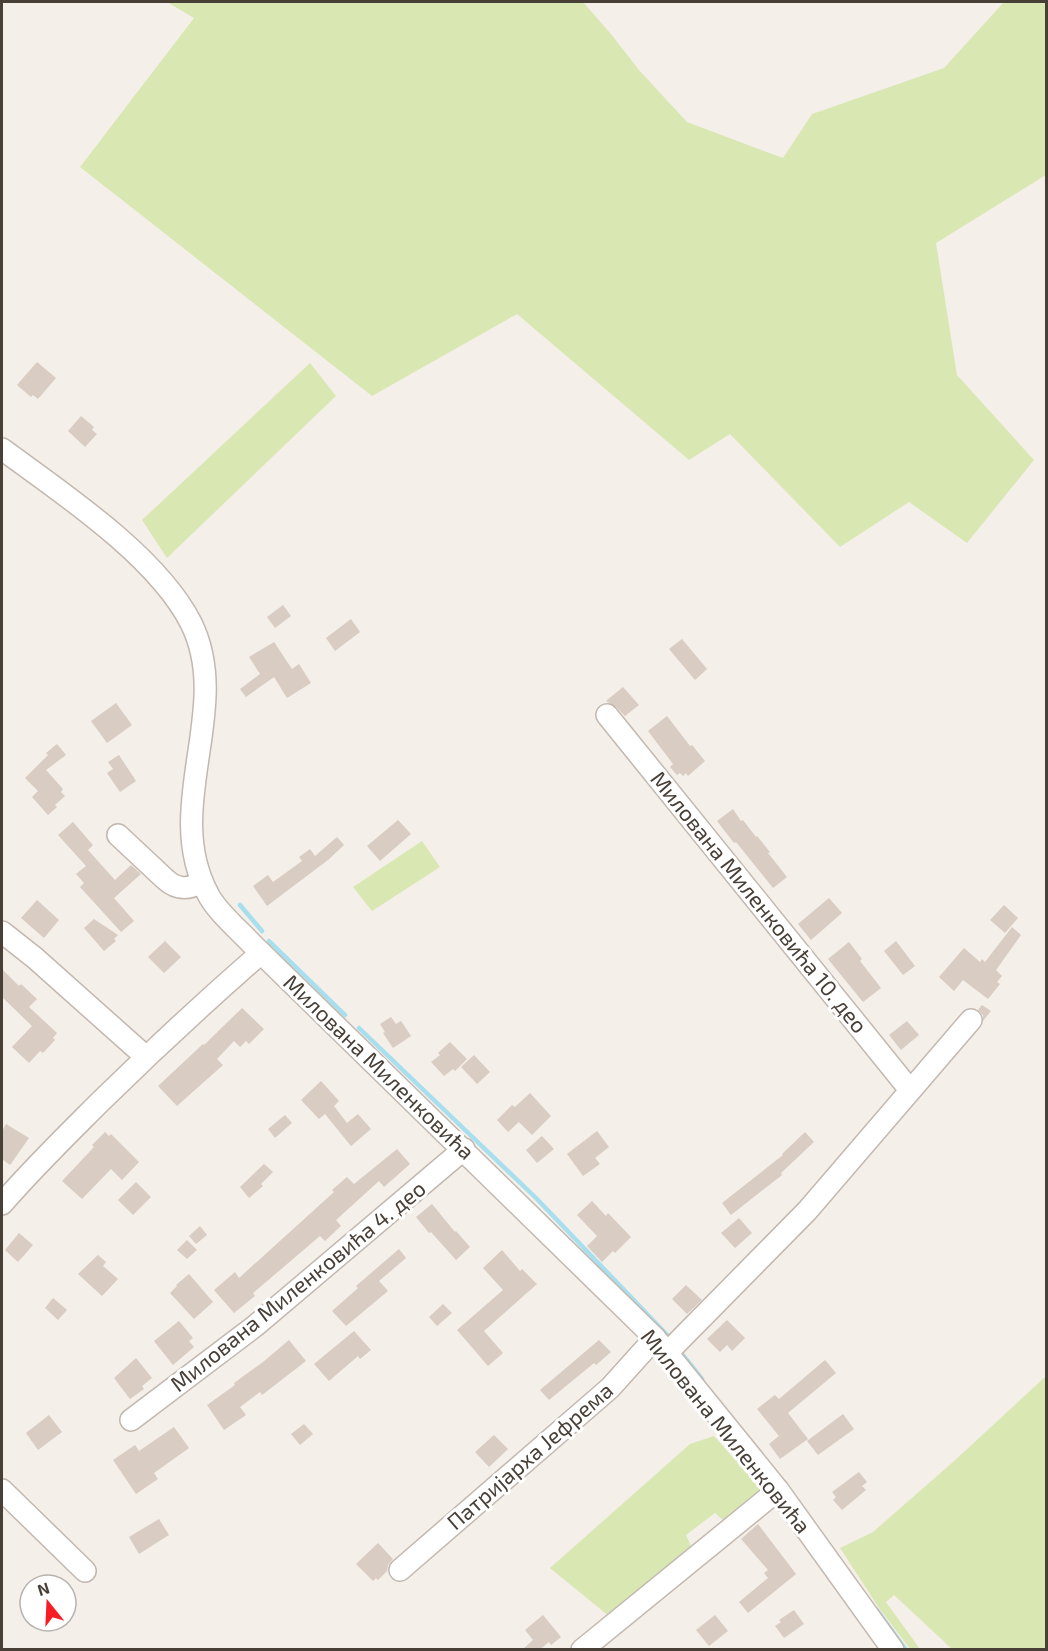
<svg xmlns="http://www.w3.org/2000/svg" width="1048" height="1651" font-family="'Exo 2',sans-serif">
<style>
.green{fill:#d9e8b3}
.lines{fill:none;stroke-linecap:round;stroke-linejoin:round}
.stream{stroke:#a7dfef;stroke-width:4.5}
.building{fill:#d9ccc2}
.minor-casing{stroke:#c3b8af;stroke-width:24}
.minor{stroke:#fff;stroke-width:21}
.labels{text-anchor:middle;stroke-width:6;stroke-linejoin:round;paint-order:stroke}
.street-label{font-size:22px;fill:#483f37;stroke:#fff}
</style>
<rect width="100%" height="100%" fill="#f4efe9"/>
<g class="green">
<polygon points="167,2 583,2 611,34 639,70 687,122 783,158 812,114 944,68 1004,2 1046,2 1046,175 936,243 957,375 1034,460 967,543 909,502 840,547 730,434 689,460 517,314 372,396 80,167 194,18"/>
<polygon points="310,363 336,396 167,558 142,520"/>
<polygon points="422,841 440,867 372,911 353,887"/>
<polygon points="1046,1376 1046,1649 952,1649 894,1595 886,1602 920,1649 910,1649 879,1608 840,1548 873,1532 953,1462"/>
<polygon points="714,1436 761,1489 726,1523 715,1513 686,1535 694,1553 610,1617 550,1568 690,1444"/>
</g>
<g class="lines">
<g class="stream">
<polyline points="240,905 262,931"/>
<polyline points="269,941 345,1015"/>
<polyline points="359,1028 536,1198 670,1338"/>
<polyline points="682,1354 702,1379"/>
<polyline points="877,1610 906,1650"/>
</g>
</g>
<g class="building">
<polygon points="37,362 56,378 38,399 33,395 31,397 17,385"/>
<polygon points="81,416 94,427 92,430 97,434 85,447 68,431"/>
<polygon points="283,605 291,616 275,628 267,617"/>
<polygon points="351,619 360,632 335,651 326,638"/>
<polygon points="682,639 707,669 695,680 669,649"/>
<polygon points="274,642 292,669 299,664 311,683 287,698 274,677 246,697 240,689 260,674 249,657"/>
<polygon points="623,687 639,705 625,716 616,707 606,701"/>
<polygon points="116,703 132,725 107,743 91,721"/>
<polygon points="667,716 690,746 692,745 705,761 688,776 686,773 683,776 680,773 677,775 670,767 673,764 648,731"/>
<polygon points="57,744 66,755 46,770 63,789 61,792 65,796 55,805 57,807 48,815 32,797 38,791 25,778 48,755 46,753"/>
<polygon points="119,755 136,781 120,792 107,773 113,769 108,762"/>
<polygon points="733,809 741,821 743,820 756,837 757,836 770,852 768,853 787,877 773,888 736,842 734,843 717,821"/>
<polygon points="398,820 411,834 380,861 367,846"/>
<polygon points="73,822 93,845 88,850 115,880 131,865 141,874 114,898 134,921 121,932 80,887 84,883 76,874 86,866 58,835"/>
<polygon points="337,837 344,845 328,860 267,906 253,886 268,875 273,882 302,861 299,857 310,849 315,856"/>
<polygon points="829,898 842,913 811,940 798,924"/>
<polygon points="37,900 59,920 44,938 21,918"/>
<polygon points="1004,905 1018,918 1005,933 990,920"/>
<polygon points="94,919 118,935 114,939 116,941 104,951 84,928"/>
<polygon points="1012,927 1021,935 996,970 1002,976 997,982 1000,984 988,999 963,980 954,991 939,977 964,948 980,962 982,959 985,962"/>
<polygon points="165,941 181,957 164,973 148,957"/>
<polygon points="896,941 915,966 903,975 884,951"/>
<polygon points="849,942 862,959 860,961 881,988 863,1002 828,959"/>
<polygon points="2,969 19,986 21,984 37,999 29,1007 57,1033 53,1038 55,1040 43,1053 40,1051 29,1063 12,1047 32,1026 2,997"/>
<polygon points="982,1005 991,1011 983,1021 983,1015 978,1010"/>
<polygon points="242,1008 264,1029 249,1044 246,1041 240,1047 234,1041 217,1059 223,1065 177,1106 158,1086 203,1044 204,1045"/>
<polygon points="391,1017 396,1024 401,1021 411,1036 393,1048 383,1033 385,1032 380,1024"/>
<polygon points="907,1021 919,1035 901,1050 889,1035"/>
<polygon points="450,1042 467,1059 455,1071 453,1069 444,1076 431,1062 440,1055 438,1053"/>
<polygon points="474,1055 490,1072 477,1084 461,1067"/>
<polygon points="321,1081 339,1101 334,1106 347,1123 358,1114 371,1129 351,1146 325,1114 319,1119 301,1100"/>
<polygon points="530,1093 551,1116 532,1135 519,1122 508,1132 497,1120 512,1105 515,1107"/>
<polygon points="285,1115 292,1123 275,1138 268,1129"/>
<polygon points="6,1124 29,1138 10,1165 2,1159 2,1131"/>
<polygon points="597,1131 609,1147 595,1158 600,1164 583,1176 567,1154"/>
<polygon points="105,1132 109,1136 111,1134 139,1162 122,1180 111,1169 82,1199 62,1181 94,1147 92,1145"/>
<polygon points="805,1132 814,1142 781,1173 782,1175 731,1215 722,1203 783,1155 782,1154"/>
<polygon points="542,1136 554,1149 537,1163 526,1150"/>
<polygon points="397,1149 410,1164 384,1187 379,1181 336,1220 341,1226 325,1241 320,1236 253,1293 255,1296 234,1313 214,1290 235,1272 239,1278 334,1192 332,1190 347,1177 354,1184"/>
<polygon points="264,1164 273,1172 261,1184 263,1186 249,1198 240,1187"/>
<polygon points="136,1182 151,1197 133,1215 118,1200"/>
<polygon points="592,1201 606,1216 608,1213 631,1237 615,1253 613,1251 602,1262 587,1246 597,1236 577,1215"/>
<polygon points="432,1204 455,1232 456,1231 470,1247 456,1260 431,1232 429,1233 416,1217"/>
<polygon points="739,1218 752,1233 735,1248 721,1233"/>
<polygon points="200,1226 207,1235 196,1244 189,1236"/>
<polygon points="19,1233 33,1245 18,1262 5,1250"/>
<polygon points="187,1240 197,1250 187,1259 177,1250"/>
<polygon points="399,1249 406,1258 379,1281 388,1291 346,1326 332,1311 358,1288 356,1286"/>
<polygon points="502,1250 520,1271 522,1269 537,1284 484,1331 503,1353 488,1366 457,1330 503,1290 483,1268"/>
<polygon points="98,1255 106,1262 103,1266 118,1279 102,1296 78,1274"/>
<polygon points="189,1274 213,1302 194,1319 170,1293 177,1286 176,1285"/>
<polygon points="686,1285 702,1300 687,1314 672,1299"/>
<polygon points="53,1298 67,1310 58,1320 45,1308"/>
<polygon points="443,1304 452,1313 437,1326 429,1317"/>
<polygon points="727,1320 745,1338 732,1351 727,1345 720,1352 707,1339"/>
<polygon points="179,1321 193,1338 189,1341 194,1347 173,1365 154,1341"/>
<polygon points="354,1331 371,1350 360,1359 358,1356 329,1381 314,1364"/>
<polygon points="289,1340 306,1361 262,1395 260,1392 240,1407 246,1415 224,1430 207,1405 235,1385 234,1383 263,1362"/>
<polygon points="599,1340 611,1352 596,1365 594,1363 549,1400 540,1390"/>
<polygon points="136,1358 152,1378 142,1386 144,1389 130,1399 114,1378"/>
<polygon points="825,1360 836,1373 788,1413 808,1439 780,1459 769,1444 779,1436 757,1409 775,1395 779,1399"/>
<polygon points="843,1414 854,1429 818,1455 807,1441"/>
<polygon points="49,1415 62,1432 38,1450 26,1433"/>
<polygon points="304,1424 313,1434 300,1445 291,1434"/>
<polygon points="174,1427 189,1448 154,1473 158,1479 136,1494 113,1460 135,1445 139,1451"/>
<polygon points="494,1435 508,1449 489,1467 475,1452"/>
<polygon points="859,1472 867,1482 862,1486 866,1490 842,1510 833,1500 836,1497 832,1492"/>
<polygon points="159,1519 169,1535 139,1554 129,1537"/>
<polygon points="758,1524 796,1574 748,1613 739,1602 768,1578 764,1573 768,1570 741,1539"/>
<polygon points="378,1543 393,1559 388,1565 387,1571 378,1580 376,1578 373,1581 356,1564"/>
<polygon points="794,1610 804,1624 784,1638 775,1626 781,1622 779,1620"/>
<polygon points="543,1615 561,1637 551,1645 549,1642 539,1650 522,1650 533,1640 525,1630"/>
<polygon points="715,1615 728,1631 709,1646 696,1630"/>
</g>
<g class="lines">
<defs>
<g id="minor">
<path d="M2,449C62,493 157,556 191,623C234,709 161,806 208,894C216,911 240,931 253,945L655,1338L778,1490L893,1650"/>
<polyline points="607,715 910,1090"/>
<path d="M118,835L165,879C177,890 188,890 202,882"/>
<polyline points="2,932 35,958 146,1057"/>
<path d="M2,1204C33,1168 67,1135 100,1102C152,1051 206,1001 261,953"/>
<polyline points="668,1352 807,1211 971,1020"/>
<polyline points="131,1420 255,1326 464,1149"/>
<polyline points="2,1490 85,1571"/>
<polyline points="400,1570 610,1388 655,1338"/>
<polyline points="582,1650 778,1490"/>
</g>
</defs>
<use href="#minor" class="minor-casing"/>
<use href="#minor" class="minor"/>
</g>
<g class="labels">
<g class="street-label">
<text transform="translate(759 902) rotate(51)" y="8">Милована Миленковића 10. део</text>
<text transform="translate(379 1067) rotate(44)" y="8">Милована Миленковића</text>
<text transform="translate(298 1286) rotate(-39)" y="8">Милована Миленковића 4. део</text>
<text transform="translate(726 1431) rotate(51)" y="8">Милована Миленковића</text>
<text transform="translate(530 1456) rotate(-41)" y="8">Патријарха Јефрема</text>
</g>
</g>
<rect width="1048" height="1651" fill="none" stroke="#483f37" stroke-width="6"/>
<g transform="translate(48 1603) rotate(342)"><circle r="28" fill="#ffffff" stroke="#b6b2af" stroke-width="1.5"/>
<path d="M0-4.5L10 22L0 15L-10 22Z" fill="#f61e24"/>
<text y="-9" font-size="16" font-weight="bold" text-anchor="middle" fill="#483f37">N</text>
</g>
</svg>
